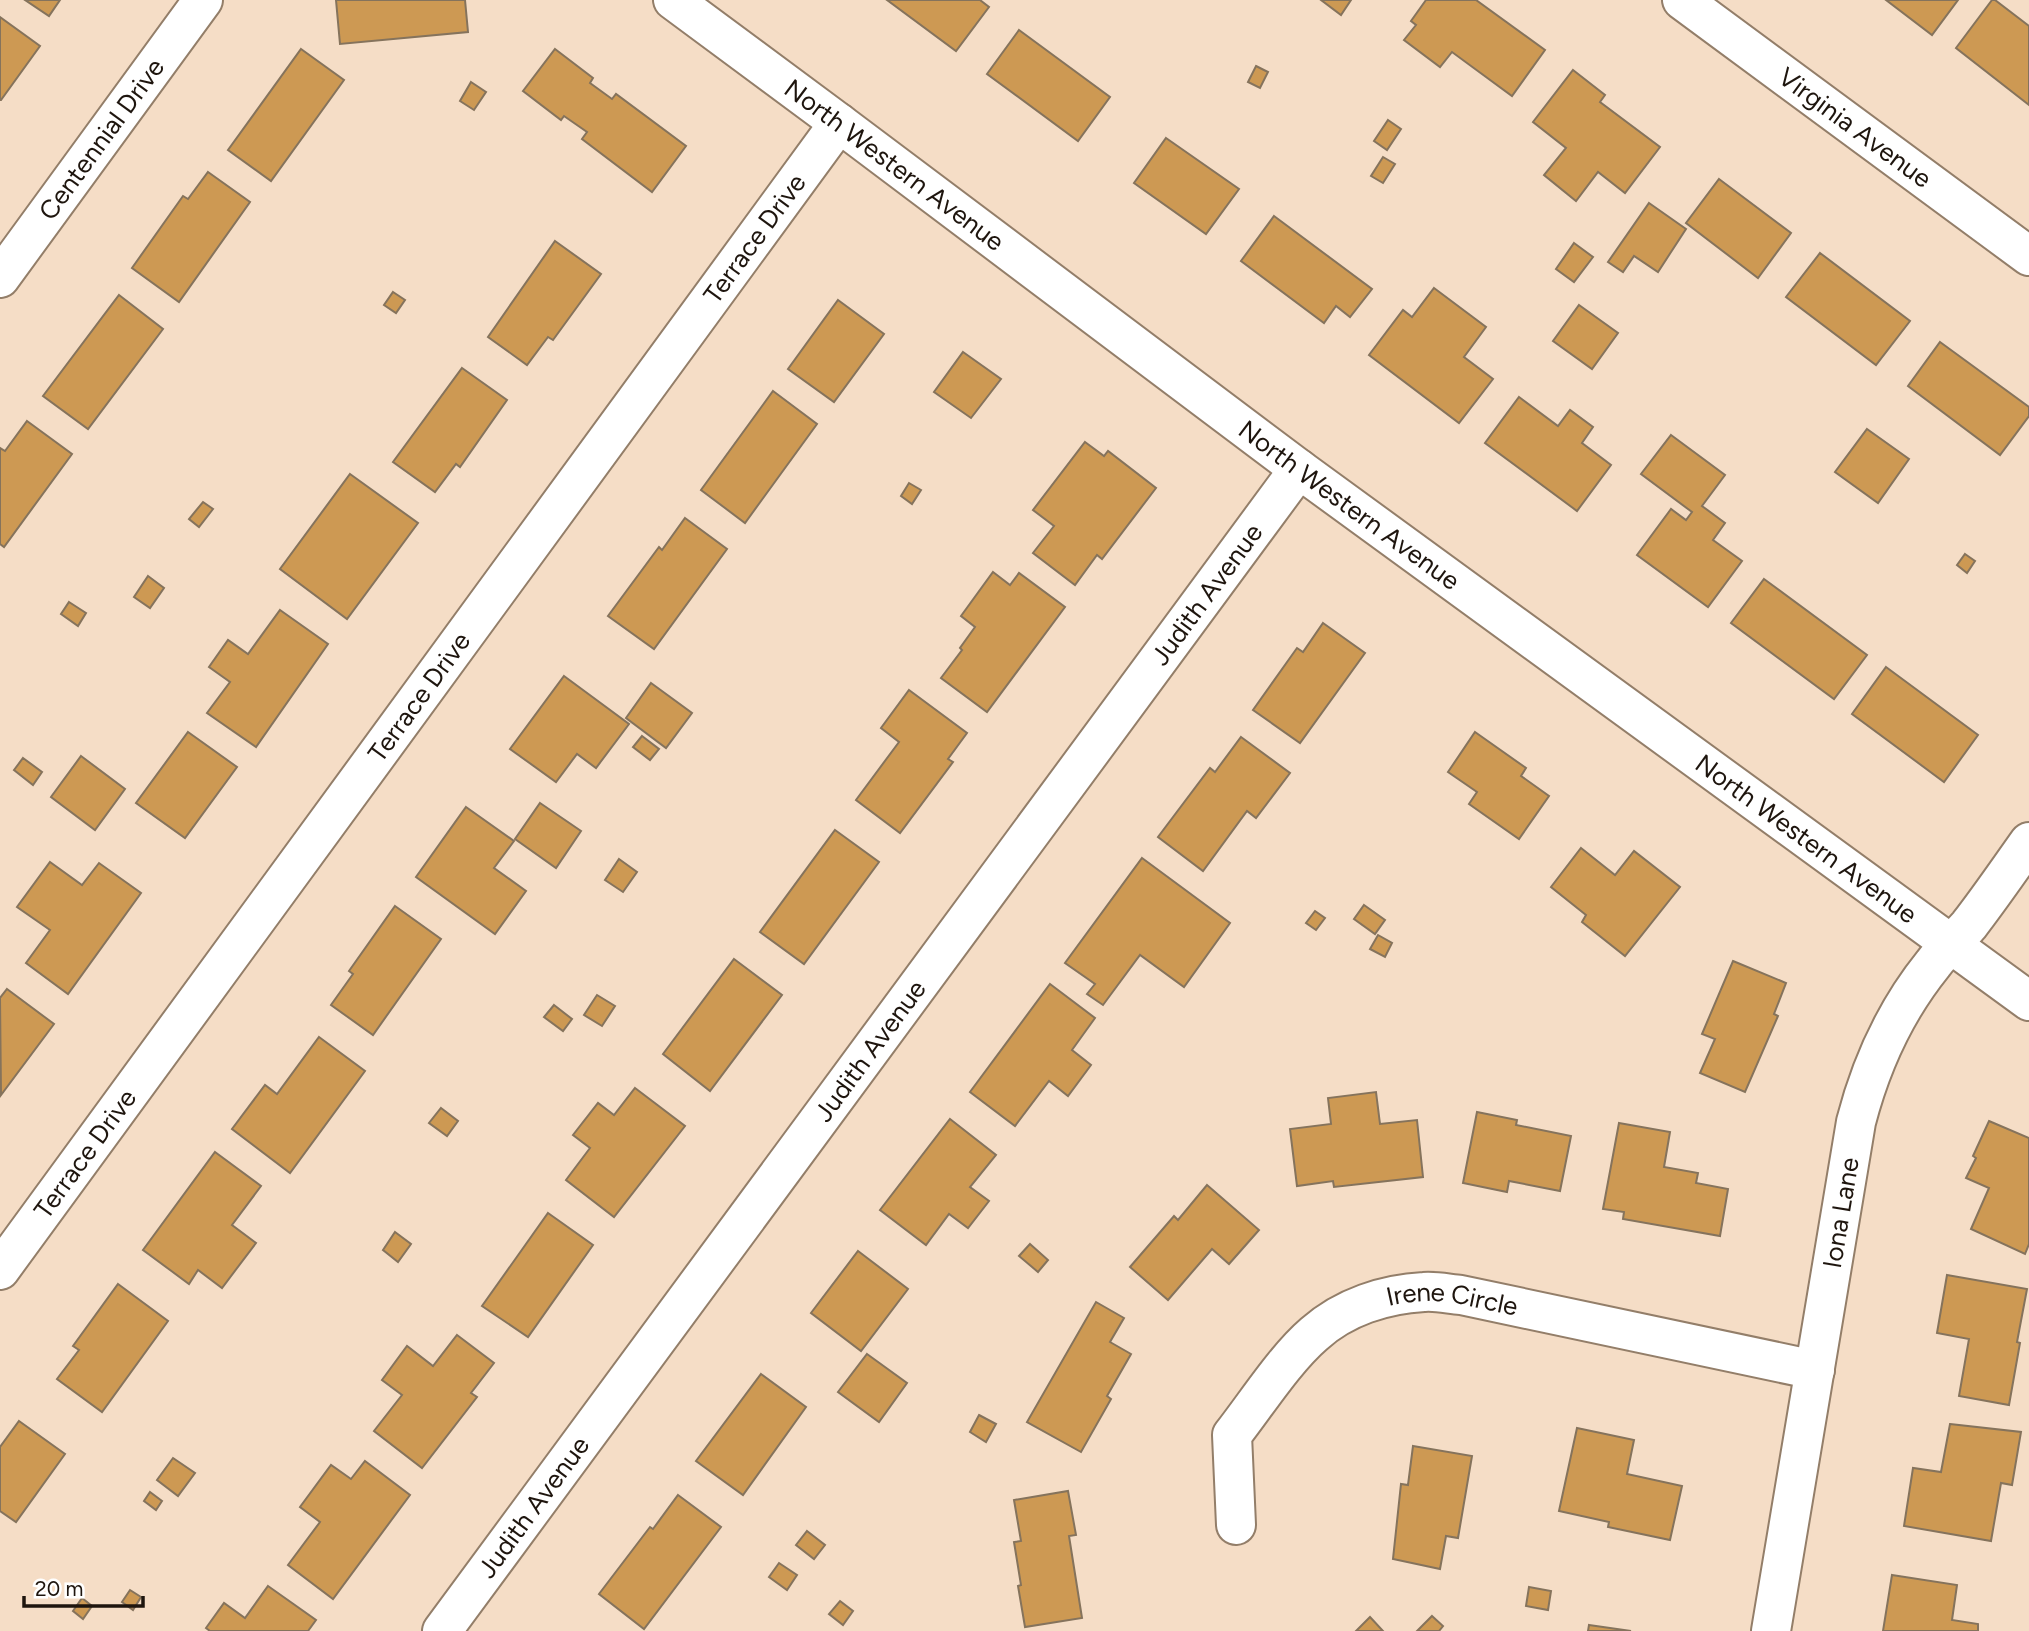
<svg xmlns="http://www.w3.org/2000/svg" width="2029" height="1631" font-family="Figtree,sans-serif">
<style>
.building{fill:#cd9953;stroke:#85735c;stroke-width:2}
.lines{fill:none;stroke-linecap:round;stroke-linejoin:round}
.minor-casing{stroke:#937e69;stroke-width:42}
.minor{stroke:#fff;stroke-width:38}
.labels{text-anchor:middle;stroke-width:6;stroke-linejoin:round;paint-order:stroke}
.street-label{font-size:26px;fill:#1e150e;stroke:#fff}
</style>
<rect width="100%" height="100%" fill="#f5ddc6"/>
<g class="building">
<polygon points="25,0 60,0 49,16"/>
<polygon points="336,0 465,0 468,32 340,44"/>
<polygon points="887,0 980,0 989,7 956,51"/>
<polygon points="1321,0 1351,0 1341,15"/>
<polygon points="1426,0 1476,0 1545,50 1512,96 1452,52 1440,67 1404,40 1416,25 1411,21"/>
<polygon points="1886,0 1958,0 1932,35"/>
<polygon points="1992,0 1995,0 2029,26 2029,105 1956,48"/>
<polygon points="0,17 40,46 1,100 0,100"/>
<polygon points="1019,30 1110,97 1078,141 987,74"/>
<polygon points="301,49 344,80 271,181 228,150"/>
<polygon points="555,49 593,78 590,83 612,99 616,94 686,146 652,192 582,139 587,132 564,116 561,120 523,91"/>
<polygon points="1256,66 1268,72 1260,88 1248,82"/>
<polygon points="1573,70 1605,95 1600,102 1660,147 1625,193 1598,172 1576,201 1544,175 1566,148 1533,122"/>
<polygon points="471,82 486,92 474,110 460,101"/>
<polygon points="1388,120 1401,129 1387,150 1374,141"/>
<polygon points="1166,138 1239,189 1206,234 1134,183"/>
<polygon points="1383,157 1395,164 1383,183 1371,176"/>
<polygon points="208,172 250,202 179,302 132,268 183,196 188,199"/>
<polygon points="1719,179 1791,233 1758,278 1686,223"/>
<polygon points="1649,203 1686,229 1658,272 1634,256 1623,272 1608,262"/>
<polygon points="1274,216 1372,289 1350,317 1336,306 1324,323 1241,261"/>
<polygon points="555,241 601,274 553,340 548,337 527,365 488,337"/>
<polygon points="1574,243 1593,257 1574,282 1556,269"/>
<polygon points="1820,253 1910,321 1876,365 1786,297"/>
<polygon points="1434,288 1486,327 1464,357 1493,379 1459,423 1369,355 1403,310 1412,317"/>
<polygon points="393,292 405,300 396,313 384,305"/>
<polygon points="119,295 163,329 88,429 43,396"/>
<polygon points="838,300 884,334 834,402 788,369"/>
<polygon points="1579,305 1618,333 1592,369 1553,341"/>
<polygon points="1940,342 2029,407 2029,416 2000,455 1908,386"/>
<polygon points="963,352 1001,379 971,418 934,392"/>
<polygon points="462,368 507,400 460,467 456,464 435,492 393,462"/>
<polygon points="773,391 817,424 745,523 701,490"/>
<polygon points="1519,397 1558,426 1570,410 1593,427 1582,443 1611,465 1577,511 1485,443"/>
<polygon points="27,421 72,454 4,547 0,544 0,448 5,451"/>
<polygon points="1867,429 1909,459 1878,503 1835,472"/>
<polygon points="1671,435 1725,475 1702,506 1725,523 1713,540 1742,561 1708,607 1637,555 1671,509 1686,520 1692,512 1641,474"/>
<polygon points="1085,442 1104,456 1108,451 1156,488 1102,559 1097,555 1075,585 1033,553 1054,526 1033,510"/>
<polygon points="350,474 418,523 347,619 280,569"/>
<polygon points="909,483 921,490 912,504 901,496"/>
<polygon points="203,502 213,509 199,527 189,519"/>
<polygon points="685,518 727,549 654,649 608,616 659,547 662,550"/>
<polygon points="1965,554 1975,561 1967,573 1957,565"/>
<polygon points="993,572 1010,585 1019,573 1065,607 987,712 941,678 962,650 960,648 975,627 961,616"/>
<polygon points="148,576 164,588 150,608 134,597"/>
<polygon points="1764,579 1867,655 1834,699 1731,623"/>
<polygon points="69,602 86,613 78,626 61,614"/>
<polygon points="280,610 328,644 256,747 207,713 230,682 209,667 228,640 248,654"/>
<polygon points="1323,623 1365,653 1300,743 1253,710 1297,648 1303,652"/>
<polygon points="1886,667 1978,735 1944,782 1852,714"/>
<polygon points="564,676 629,724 596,768 577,754 556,782 510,749"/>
<polygon points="651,683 692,713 666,748 626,718"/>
<polygon points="909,690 967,733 948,759 953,762 900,833 856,800 899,742 881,728"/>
<polygon points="188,732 237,767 185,838 136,803"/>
<polygon points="1475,732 1526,768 1521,776 1549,796 1519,839 1469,804 1477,792 1448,772"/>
<polygon points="642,736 659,749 650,760 633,747"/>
<polygon points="1241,737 1290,773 1256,818 1247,811 1203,871 1158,837 1210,768 1215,772"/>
<polygon points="81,756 125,789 95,830 51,797"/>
<polygon points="23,758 42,772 33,785 14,770"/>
<polygon points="540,803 581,831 556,868 515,839"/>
<polygon points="466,807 514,841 494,868 526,891 495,934 416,877"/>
<polygon points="835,830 879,862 804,964 760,932"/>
<polygon points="1581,848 1615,875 1634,851 1680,887 1625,956 1582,922 1586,915 1551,887"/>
<polygon points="1142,858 1230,923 1184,987 1140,955 1103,1005 1087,994 1095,984 1065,963"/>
<polygon points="619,859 637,872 623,892 605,880"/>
<polygon points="50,862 82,885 99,863 141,893 68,994 26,963 50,930 17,907"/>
<polygon points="1364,905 1385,920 1375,934 1354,919"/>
<polygon points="395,906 441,939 373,1035 331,1005 353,974 349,971"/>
<polygon points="1315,911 1325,918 1316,930 1306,923"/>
<polygon points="1378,935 1392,943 1385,957 1370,949"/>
<polygon points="734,959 782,995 710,1091 663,1054"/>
<polygon points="1733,961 1786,983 1774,1014 1778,1016 1745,1092 1700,1073 1715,1039 1702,1034"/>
<polygon points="1050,984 1095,1018 1072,1050 1091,1065 1068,1096 1049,1081 1015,1126 970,1092"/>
<polygon points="7,989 54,1024 1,1095 0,998"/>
<polygon points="597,995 615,1006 602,1026 584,1015"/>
<polygon points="554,1005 572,1019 563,1031 544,1017"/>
<polygon points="319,1037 365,1071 290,1173 232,1129 265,1085 277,1094"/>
<polygon points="635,1088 685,1126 614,1217 566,1180 590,1148 573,1135 598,1103 614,1115"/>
<polygon points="1376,1092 1380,1124 1417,1120 1423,1177 1334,1187 1333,1181 1297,1186 1290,1129 1331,1124 1328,1098"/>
<polygon points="441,1108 458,1121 447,1136 429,1123"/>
<polygon points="1477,1112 1517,1120 1516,1125 1571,1136 1560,1191 1509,1181 1507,1192 1463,1183"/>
<polygon points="950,1119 996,1155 970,1187 989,1201 968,1228 949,1214 926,1245 880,1210"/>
<polygon points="1989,1121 2029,1138 2029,1244 2025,1254 1971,1229 1989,1188 1966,1178 1976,1158 1973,1156"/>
<polygon points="1619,1123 1670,1132 1664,1167 1698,1173 1696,1183 1728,1189 1720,1236 1623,1219 1624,1212 1603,1209"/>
<polygon points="215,1152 261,1186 232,1225 256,1243 222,1288 198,1270 189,1284 143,1250"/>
<polygon points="1207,1185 1259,1230 1229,1264 1212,1249 1168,1300 1130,1267 1174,1216 1178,1220"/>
<polygon points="548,1213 593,1245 528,1337 482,1306"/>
<polygon points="395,1232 411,1244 398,1262 383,1250"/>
<polygon points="1030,1244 1048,1260 1038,1272 1019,1256"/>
<polygon points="858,1251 908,1289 861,1351 811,1313"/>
<polygon points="1947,1275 2027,1289 2017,1342 2020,1343 2009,1405 1959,1396 1969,1339 1937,1333"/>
<polygon points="118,1284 168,1321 102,1412 57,1379 79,1350 73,1346"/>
<polygon points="1096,1302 1124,1318 1110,1342 1131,1354 1107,1396 1111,1399 1081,1452 1027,1422"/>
<polygon points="457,1335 494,1363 471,1393 477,1397 422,1468 374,1431 402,1395 382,1380 407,1346 433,1366"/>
<polygon points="867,1354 907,1383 879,1422 838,1392"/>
<polygon points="761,1374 806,1407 743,1495 696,1461"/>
<polygon points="979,1415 996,1424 986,1442 970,1432"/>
<polygon points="19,1421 65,1454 16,1522 0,1511 0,1447"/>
<polygon points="1950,1424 2021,1432 2012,1485 2001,1483 1991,1541 1904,1526 1913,1468 1941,1472"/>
<polygon points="1577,1428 1634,1440 1627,1474 1682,1486 1670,1540 1608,1527 1609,1522 1559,1511"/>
<polygon points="1413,1446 1472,1456 1458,1538 1446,1536 1440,1569 1393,1559 1401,1484 1408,1485"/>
<polygon points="173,1458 195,1473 178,1496 157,1480"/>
<polygon points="365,1461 410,1495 333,1599 288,1565 320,1522 300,1507 331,1465 351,1479"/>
<polygon points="1068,1491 1076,1535 1069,1536 1082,1618 1025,1627 1018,1586 1021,1585 1014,1542 1021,1541 1014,1500"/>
<polygon points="150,1492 162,1501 156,1510 144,1501"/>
<polygon points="678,1495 721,1527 644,1629 599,1594 650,1527 653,1529"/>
<polygon points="807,1531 825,1545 814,1559 796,1545"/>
<polygon points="779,1563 797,1575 787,1590 769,1577"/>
<polygon points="1892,1575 1957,1585 1952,1620 1978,1624 1978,1631 1883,1631"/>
<polygon points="268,1586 316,1620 308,1631 210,1631 206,1628 224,1603 245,1618"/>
<polygon points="1529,1587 1551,1591 1548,1610 1526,1606"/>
<polygon points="130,1590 141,1597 133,1610 122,1602"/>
<polygon points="82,1598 92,1606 83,1619 73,1611"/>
<polygon points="840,1601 853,1611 843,1625 829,1614"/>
<polygon points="1432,1616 1443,1626 1439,1631 1417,1631"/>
<polygon points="1370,1617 1383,1631 1356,1631"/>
<polygon points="1589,1625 1631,1631 1588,1631"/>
</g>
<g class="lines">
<defs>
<g id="minor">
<path id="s1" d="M673,0L839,123L1299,469L2029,1001"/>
<path id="s2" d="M1682,0L2029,256"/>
<path id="s3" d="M0,278L203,0"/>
<path id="s4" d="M0,1270L839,123"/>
<path id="s5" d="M1236,1525L1232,1435C1257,1403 1285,1359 1314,1334C1344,1307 1385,1294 1424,1292C1436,1291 1449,1294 1461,1295L1815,1370"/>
<path id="s6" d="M442,1631L1299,469"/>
<path id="s7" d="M1771,1631L1856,1122C1871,1064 1895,1011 1933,964C1943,950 1958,938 1969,925C1990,898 2009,870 2029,842"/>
</g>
</defs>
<use href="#minor" class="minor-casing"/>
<use href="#minor" class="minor"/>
</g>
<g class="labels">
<g class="street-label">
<text dy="9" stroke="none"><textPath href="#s2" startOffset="215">Virginia Avenue</textPath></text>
<text dy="9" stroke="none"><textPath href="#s3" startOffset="172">Centennial Drive</textPath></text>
<text dy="9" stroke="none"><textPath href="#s1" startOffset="276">North Western Avenue</textPath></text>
<text dy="9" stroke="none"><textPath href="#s4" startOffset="1278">Terrace Drive</textPath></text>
<text dy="9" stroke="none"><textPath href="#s1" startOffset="844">North Western Avenue</textPath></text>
<text dy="9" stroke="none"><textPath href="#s6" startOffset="1288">Judith Avenue</textPath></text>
<text dy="9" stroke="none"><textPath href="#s4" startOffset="710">Terrace Drive</textPath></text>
<text dy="9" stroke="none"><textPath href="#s1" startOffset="1410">North Western Avenue</textPath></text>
<text dy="9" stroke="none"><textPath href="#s6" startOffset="721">Judith Avenue</textPath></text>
<text dy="9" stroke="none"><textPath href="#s4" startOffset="144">Terrace Drive</textPath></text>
<text dy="9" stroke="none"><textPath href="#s7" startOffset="424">Iona Lane</textPath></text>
<text dy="9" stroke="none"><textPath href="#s5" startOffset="369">Irene Circle</textPath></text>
<text dy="9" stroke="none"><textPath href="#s6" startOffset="154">Judith Avenue</textPath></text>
</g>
</g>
<path d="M24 1596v10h119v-10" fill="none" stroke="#1e150e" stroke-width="3.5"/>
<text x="35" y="1596" font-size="21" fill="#1e150e" stroke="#ffffff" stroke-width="5" paint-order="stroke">20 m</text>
</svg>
